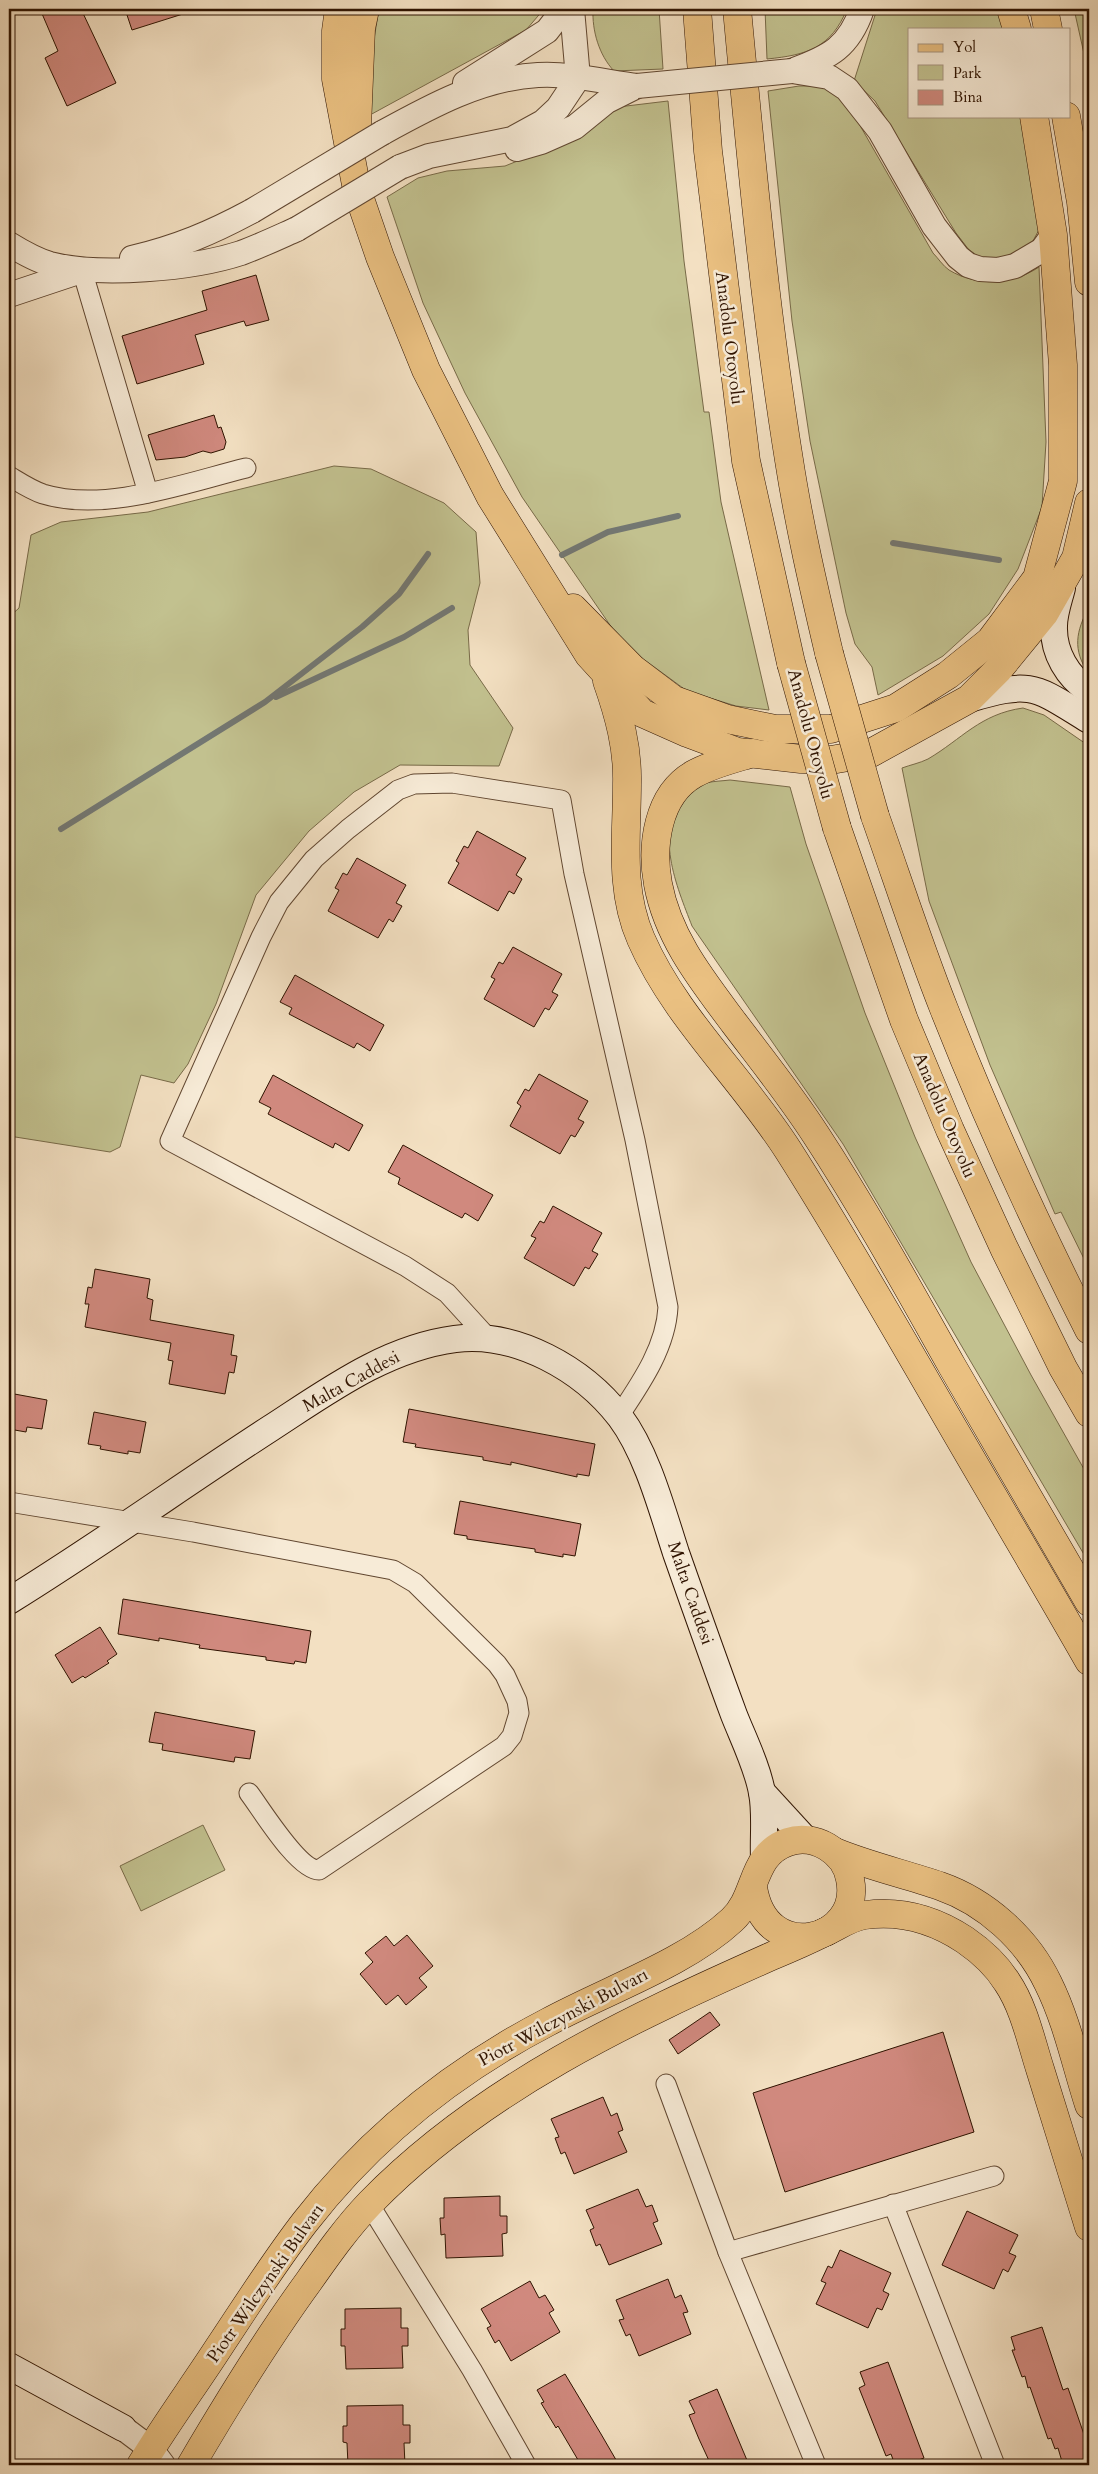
<svg xmlns="http://www.w3.org/2000/svg" width="1098" height="2474" font-family="Cardo,serif">
<style>
.green{fill:#c2c18f;stroke:#786a48}
.lines{fill:none;stroke-linecap:round;stroke-linejoin:round}
.stream{stroke:#737772;stroke-width:6}
.building{fill:#d0897e;stroke:#2f1300}
.minor-casing{stroke:#604630;stroke-width:21}
.tertiary-casing{stroke:#604630;stroke-width:26}
.secondary-casing{stroke:#2f1300;stroke-width:28}
.primary-casing{stroke:#2f1300;stroke-width:29}
.motorway-casing{stroke:#2f1300;stroke-width:29}
.minor{stroke:#f7ebd7;stroke-width:19}
.tertiary{stroke:#f7ebd7;stroke-width:24}
.secondary{stroke:#f7ebd7;stroke-width:26}
.primary{stroke:#eac081;stroke-width:28}
.motorway{stroke:#eac081;stroke-width:28}
.tertiary-bridge-casing{stroke:#604630;stroke-width:26;stroke-linecap:butt}
.motorway-bridge-casing{stroke:#2f1300;stroke-width:29;stroke-linecap:butt}
.tertiary-bridge{stroke:#f7ebd7;stroke-width:24}
.motorway-bridge{stroke:#eac081;stroke-width:28}
.labels{text-anchor:middle;stroke-width:5;stroke-linejoin:round;paint-order:stroke}
.street-label{font-size:18px;fill:#2f1300;stroke:#f7ebd7}
</style>
<rect width="100%" height="100%" fill="#f3e0c2"/>
<filter id="stains"><feTurbulence type="fractalNoise" baseFrequency=".004" numOctaves="4"/><feColorMatrix values="0 0 0 0 .2 0 0 0 0 .09 0 0 0 0 .02 0 0 0 .5 -.17"/></filter>
<radialGradient id="worn" r=".72"><stop offset=".6" stop-color="#630" stop-opacity="0"/><stop offset="1" stop-color="#630" stop-opacity=".3"/></radialGradient>
<g class="green">
<polygon points="379,9 544,9 526,30 370,115 370,63"/>
<path d="M593,9H659L663,69L614,71C599,55 592,31 593,9Z"/>
<path d="M765,9H847C831,48 807,55 767,59Z"/>
<polygon points="877,9 1002,9 1007,29 909,29 909,116 1026,116 1042,224 1033,241 1019,256 1002,260 981,258 969,250 956,233 875,101 854,81"/>
<polygon points="1074,9 1086,9 1089,25 1089,76"/>
<path d="M799,86H820L835,92L854,115L933,253C938,258 943,266 949,270C977,287 1012,285 1039,267L1046,442L1042,507L1018,569L989,614L943,656L878,695L872,667L855,644L846,613L810,441L792,321L768,91Z"/>
<polygon points="668,101 684,261 704,412 709,412 721,502 769,710 736,706 687,691 623,644 522,497 465,393 423,303 387,197 418,178 447,171 505,166 535,154 618,107"/>
<polygon points="334,466 371,469 444,503 476,532 480,583 468,630 470,665 513,728 499,766 400,765 354,792 309,831 256,895 216,1004 188,1064 174,1083 141,1075 120,1147 110,1152 9,1136 9,617 19,608 31,535 61,522 148,512"/>
<path d="M1089,607V674C1072,650 1076,631 1089,607Z"/>
<path d="M1023,708L1044,715L1089,746V1269L1061,1212L1055,1214L990,1065L929,901L902,768C910,765 920,763 928,759C962,739 980,714 1023,708Z"/>
<path d="M730,780L790,787L806,844L865,1013L915,1137L971,1262L1031,1375L1089,1478V1563L843,1144L692,926C677,887 652,830 687,795C692,790 699,785 706,783C714,781 722,781 730,780Z"/>
<polygon points="203,1825 225,1870 141,1911 120,1866"/>
</g>
<g class="lines">
<g class="stream">
<polyline points="893,543 999,560"/>
<polyline points="562,555 608,532 678,516"/>
<polyline points="276,697 404,637 452,608"/>
<polyline points="61,829 265,702 362,627 399,594 428,554"/>
</g>
</g>
<g class="building">
<polygon points="40,9 81,9 116,83 67,106 45,58 58,51"/>
<polygon points="125,9 185,9 186,13 132,30"/>
<polygon points="256,275 269,320 246,326 244,321 195,335 204,364 137,384 122,336 207,310 202,291"/>
<polygon points="214,415 218,428 221,427 226,442 224,449 211,453 203,451 185,457 156,460 148,435"/>
<polygon points="477,831 526,858 516,875 522,879 514,894 509,891 498,911 448,883 459,863 456,861 464,846 468,848"/>
<polygon points="357,858 406,885 396,903 402,906 393,922 389,919 378,938 328,911 339,890 335,888 343,873 347,875"/>
<polygon points="513,947 562,974 552,992 558,995 549,1010 545,1008 534,1027 484,999 495,979 491,977 499,962 503,964"/>
<polygon points="295,975 384,1025 370,1051 357,1043 354,1048 289,1014 292,1008 280,1002"/>
<polygon points="539,1074 588,1101 578,1119 584,1122 575,1137 571,1135 560,1154 510,1126 521,1106 517,1103 525,1089 529,1091"/>
<polygon points="273,1075 363,1125 349,1151 335,1143 333,1148 268,1114 271,1108 259,1102"/>
<polygon points="403,1145 493,1195 478,1221 465,1213 462,1218 398,1184 400,1178 388,1172"/>
<polygon points="553,1206 602,1233 592,1251 598,1254 589,1269 585,1267 574,1286 524,1258 536,1238 531,1236 540,1221 544,1223"/>
<polygon points="95,1269 150,1279 147,1298 153,1300 150,1320 234,1335 231,1355 237,1356 234,1373 229,1372 225,1394 169,1384 173,1361 168,1360 171,1343 85,1327 89,1304 85,1304 88,1287 92,1288"/>
<polygon points="9,1393 47,1400 42,1429 27,1427 26,1432 9,1429"/>
<polygon points="409,1409 595,1444 589,1476 577,1474 577,1477 511,1462 511,1465 483,1460 483,1457 415,1447 416,1444 403,1442"/>
<polygon points="94,1412 146,1422 140,1453 128,1451 128,1454 100,1449 101,1446 88,1444"/>
<polygon points="460,1501 581,1524 575,1556 563,1554 563,1557 535,1552 535,1549 467,1539 467,1536 454,1534"/>
<polygon points="123,1599 311,1631 306,1663 295,1661 294,1664 266,1660 266,1657 199,1648 200,1645 159,1638 159,1641 118,1634"/>
<polygon points="100,1627 117,1654 107,1661 109,1663 85,1678 83,1676 72,1683 55,1655"/>
<polygon points="155,1712 255,1731 250,1759 235,1757 234,1762 162,1750 163,1744 149,1742"/>
<polygon points="407,1935 433,1966 419,1978 427,1987 406,2005 398,1995 386,2005 360,1974 373,1962 365,1953 386,1936 394,1946"/>
<polygon points="710,2012 720,2025 678,2054 669,2040"/>
<polygon points="943,2032 974,2132 785,2192 753,2093"/>
<polygon points="603,2097 611,2116 617,2113 623,2130 618,2132 627,2152 574,2174 565,2152 561,2154 555,2138 559,2137 551,2119"/>
<polygon points="638,2189 646,2207 652,2205 658,2221 653,2223 662,2244 609,2265 600,2244 596,2246 590,2230 594,2228 586,2210"/>
<polygon points="500,2196 500,2216 507,2216 507,2233 502,2234 503,2256 446,2258 445,2234 441,2235 440,2218 444,2218 444,2198"/>
<polygon points="967,2211 1018,2235 1009,2253 1016,2256 1008,2272 1003,2269 994,2289 942,2265"/>
<polygon points="840,2250 891,2273 883,2291 889,2294 882,2310 877,2308 868,2328 816,2304 826,2283 821,2281 828,2266 832,2268"/>
<polygon points="668,2279 675,2298 681,2295 688,2312 683,2313 691,2334 639,2356 630,2334 626,2336 619,2320 624,2319 616,2300"/>
<polygon points="530,2281 539,2298 545,2295 554,2310 549,2313 560,2332 511,2361 499,2340 495,2343 487,2328 491,2326 481,2309"/>
<polygon points="401,2308 401,2328 408,2328 408,2346 402,2346 403,2368 346,2369 345,2346 341,2346 341,2329 345,2329 345,2309"/>
<polygon points="1042,2327 1063,2390 1068,2388 1089,2449 1089,2465 1063,2465 1058,2448 1055,2449 1051,2438 1048,2439 1030,2387 1028,2388 1025,2376 1022,2377 1012,2350 1015,2350 1011,2337"/>
<polygon points="888,2362 924,2458 905,2465 895,2465 891,2454 886,2456 859,2388 865,2385 860,2372"/>
<polygon points="565,2374 601,2434 619,2465 581,2465 558,2426 556,2428 541,2403 544,2402 537,2390"/>
<polygon points="717,2389 749,2465 711,2465 699,2439 689,2415 695,2413 689,2401"/>
<polygon points="403,2405 403,2425 410,2425 410,2443 404,2443 405,2465 348,2465 347,2443 343,2442 343,2426 347,2426 347,2406"/>
</g>
<g class="lines">
<defs>
<g id="minor">
<polyline points="82,270 148,493"/>
<path d="M9,476C19,482 31,490 43,494C105,513 185,483 246,468"/>
<path d="M488,1338L447,1293L405,1266L170,1141L261,937L279,902L314,859L348,829L398,790L414,784L452,783L561,800L574,874L635,1140L668,1307C666,1347 641,1383 619,1416"/>
<path d="M9,1502L193,1532L393,1570L415,1583L497,1664L505,1675L517,1701L519,1713L512,1736L504,1746L319,1870C298,1870 262,1810 249,1793"/>
<polyline points="666,2084 728,2252 816,2465"/>
<polyline points="369,2204 472,2370 526,2465"/>
<polyline points="893,2204 995,2465"/>
<polyline points="728,2252 994,2176"/>
</g>
<g id="tertiary">
<path d="M794,70C830,57 849,47 862,9"/>
<polyline points="792,71 829,77 847,89 880,131 934,226 958,257 968,265 980,269 998,270 1015,266 1042,250 1053,235"/>
<polyline points="465,83 547,31 564,9"/>
<path d="M382,133C431,106 482,78 538,75C569,73 606,82 637,86"/>
<polyline points="517,149 541,142 575,127 607,101 637,86"/>
<polyline points="400,167 429,156 512,139 543,122 558,108 578,78 572,9"/>
<path d="M9,244C22,252 36,260 50,264C100,277 192,269 241,253C260,246 279,237 297,229"/>
<path d="M132,258C178,247 211,233 252,211"/>
<polyline points="9,295 81,271"/>
<polyline points="123,2428 151,2449 163,2465"/>
</g>
<g id="secondary">
<path d="M1062,588C1059,600 1054,613 1054,626C1053,653 1068,677 1089,691"/>
<path d="M969,699C1033,680 1035,687 1089,720"/>
<path d="M9,1601C98,1546 183,1485 271,1428C328,1391 386,1348 455,1339C516,1331 583,1369 620,1417C647,1453 662,1510 676,1553C695,1607 714,1661 734,1715C743,1738 758,1768 762,1793C766,1813 763,1837 764,1858"/>
<polyline points="762,1792 806,1840"/>
<polyline points="9,2366 123,2428"/>
</g>
<g id="primary">
<polyline points="339,9 336,31 336,79 357,190 380,257 426,370 490,496 589,655 642,713 687,733 738,752 801,759 831,760 871,753 969,699 999,669 1044,614 1076,558 1089,503"/>
<polyline points="1011,9 1017,29"/>
<polyline points="1044,9 1048,29"/>
<polyline points="1066,116 1081,202 1089,282"/>
<polyline points="357,127 361,28 365,9"/>
<polyline points="573,608 633,669 674,700 727,719 775,729 831,729 896,708 948,675 990,641 1037,578 1063,481 1063,365 1053,235 1034,116"/>
<path d="M607,681C619,715 628,748 627,784C627,837 619,889 641,939C675,1017 742,1078 788,1150C841,1233 890,1319 940,1405C989,1490 1040,1575 1089,1661"/>
<path d="M753,753C733,759 712,764 694,774C657,795 651,846 658,884C668,938 702,980 734,1023C762,1060 791,1096 816,1135C865,1210 908,1288 952,1366C997,1445 1044,1523 1089,1602"/>
<path d="M835,1852C869,1866 905,1874 940,1886C986,1902 1027,1939 1048,1983C1067,2021 1076,2065 1089,2105"/>
<path d="M141,2465C165,2425 193,2387 219,2347C247,2305 274,2262 305,2222C370,2138 454,2071 548,2022C605,1991 686,1963 732,1920C758,1896 750,1855 788,1842C814,1833 845,1851 850,1879C863,1942 765,1967 753,1887"/>
<path d="M191,2465C228,2402 266,2340 309,2281C328,2254 347,2227 370,2203C482,2088 630,2019 774,1955C791,1948 807,1941 823,1933C837,1927 850,1917 865,1915C902,1910 935,1920 965,1940C981,1951 997,1966 1007,1982C1024,2007 1031,2041 1040,2069C1056,2122 1073,2174 1089,2227"/>
</g>
<g id="motorway">
<polyline points="697,9 708,151 746,461 791,663"/>
<path d="M737,9C751,159 765,311 789,460C799,525 814,589 829,653"/>
<path d="M875,816C898,881 919,946 944,1009C987,1118 1036,1225 1089,1330"/>
<polyline points="837,828 904,1020 950,1130 1004,1248 1063,1368 1089,1413"/>
</g>
</defs>
<use href="#minor" class="minor-casing"/>
<use href="#tertiary" class="tertiary-casing"/>
<use href="#secondary" class="secondary-casing"/>
<use href="#primary" class="primary-casing"/>
<use href="#motorway" class="motorway-casing"/>
<use href="#minor" class="minor"/>
<use href="#tertiary" class="tertiary"/>
<use href="#secondary" class="secondary"/>
<use href="#primary" class="primary"/>
<use href="#motorway" class="motorway"/>
<defs>
<g id="tertiary-bridge">
<polyline points="637,86 792,71"/>
<polyline points="252,211 382,133"/>
<polyline points="297,229 400,167"/>
</g>
<g id="motorway-bridge">
<polyline points="829,653 875,816"/>
<polyline points="791,663 837,828"/>
</g>
</defs>
<use href="#tertiary-bridge" class="tertiary-bridge-casing"/>
<use href="#motorway-bridge" class="motorway-bridge-casing"/>
<use href="#tertiary-bridge" class="tertiary-bridge"/>
<use href="#motorway-bridge" class="motorway-bridge"/>
</g>
<g class="labels">
<g class="street-label">
<text transform="translate(730 338) rotate(83)" y="6">Anadolu Otoyolu</text>
<text transform="translate(811 734) rotate(75)" y="6">Anadolu Otoyolu</text>
<text transform="translate(945 1115) rotate(67)" y="6">Anadolu Otoyolu</text>
<text transform="translate(351 1381) rotate(-29)" y="6">Malta Caddesi</text>
<text transform="translate(691 1593) rotate(71)" y="6">Malta Caddesi</text>
<text transform="translate(563 2017) rotate(-28)" y="6">Piotr Wilczynski Bulvarı</text>
<text transform="translate(265 2283) rotate(-55)" y="6">Piotr Wilczynski Bulvarı</text>
</g>
</g>
<rect width="1098" height="2474" fill="none" stroke="#f3e0c2" stroke-width="30"/>
<rect x="10" y="10" width="1078" height="2454" fill="none" stroke="#2f1300" stroke-width="2.5"/>
<rect x="15" y="15" width="1068" height="2444" fill="none" stroke="#2f1300"/>
<rect x="908" y="28" width="162" height="90" fill="#f7ebd7" stroke="#a79581"/>
<rect x="918" y="44" width="25" height="8" fill="#eac081" stroke="#a79581"/>
<text x="953" y="52" font-size="15" fill="#2f1300">Yol</text>
<rect x="918" y="65" width="25" height="15" fill="#c2c18f" stroke="#a79581"/>
<text x="953" y="78" font-size="15" fill="#2f1300">Park</text>
<rect x="918" y="90" width="25" height="15" fill="#d0897e" stroke="#a79581"/>
<text x="953" y="102" font-size="15" fill="#2f1300">Bina</text>
<rect width="100%" height="100%" filter="url(#stains)"/>
<rect width="100%" height="100%" fill="url(#worn)"/>
</svg>
